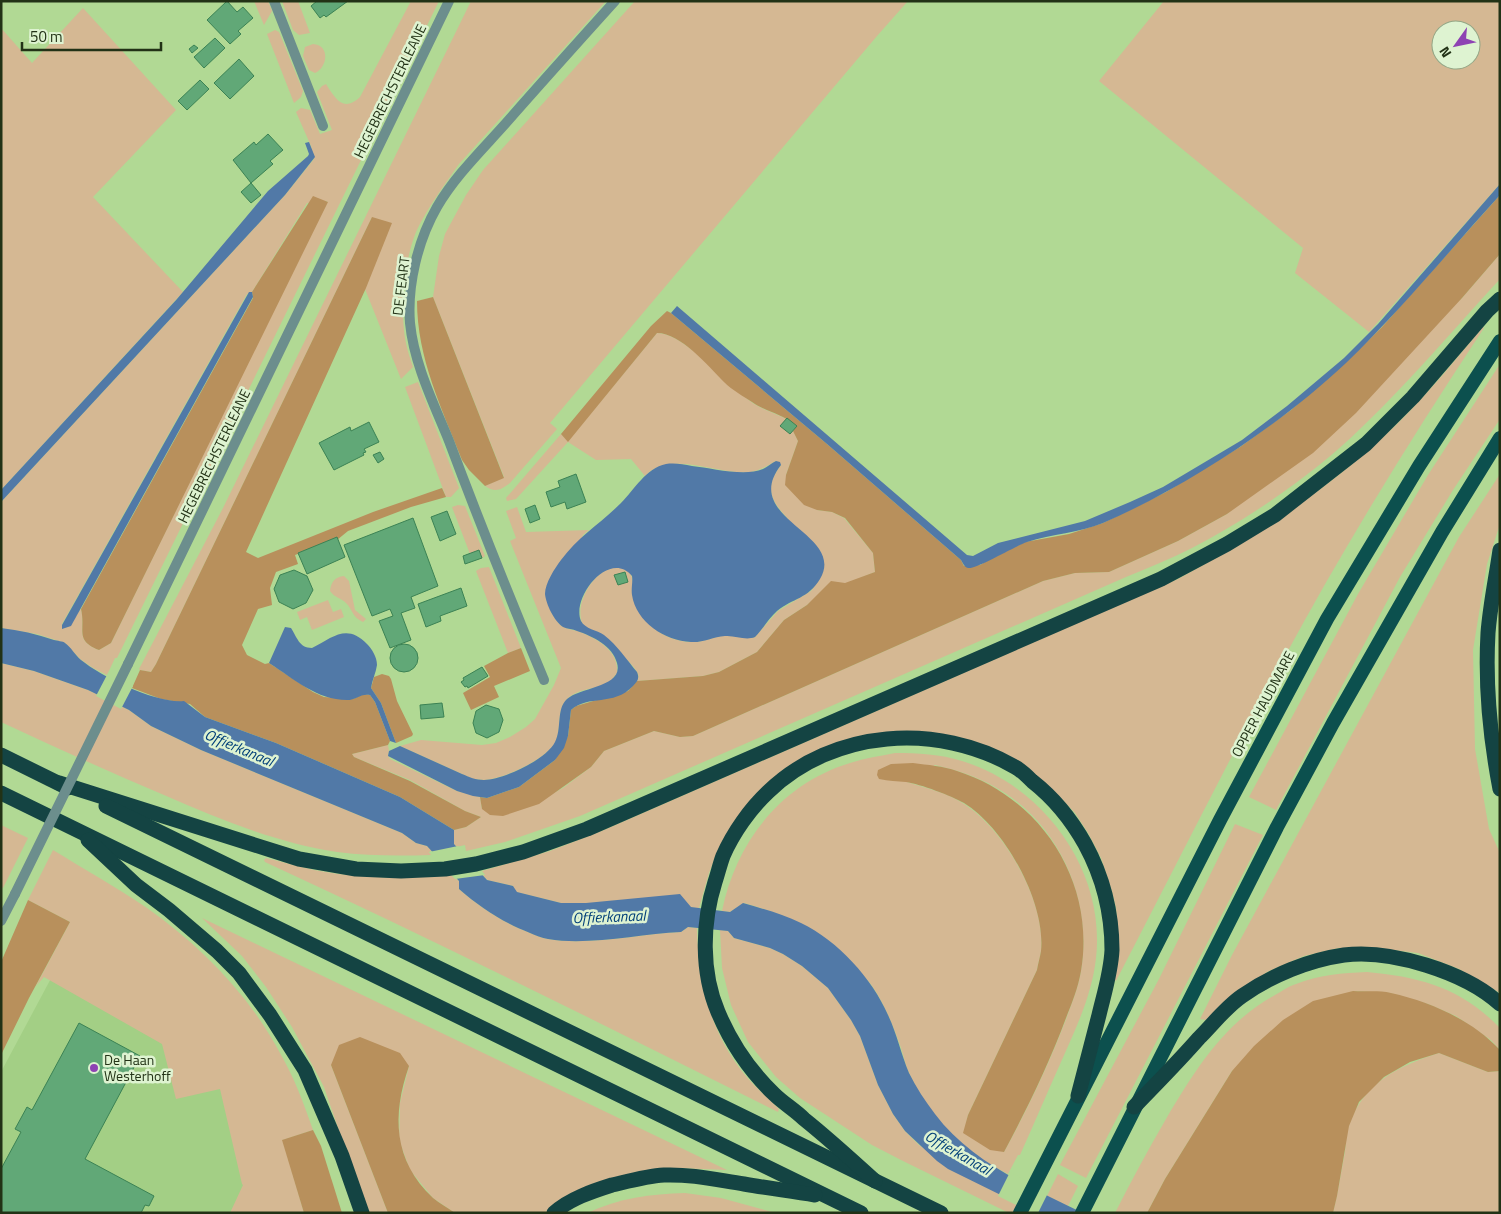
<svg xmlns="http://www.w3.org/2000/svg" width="1501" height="1214" font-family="'Titillium Web',sans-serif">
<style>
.built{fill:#a3cf85}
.green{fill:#d5b893;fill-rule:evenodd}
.forest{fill:#b8905c}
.water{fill:#5179a7}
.pier{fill:#b1d994}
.building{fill:#61a877;stroke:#3b8254}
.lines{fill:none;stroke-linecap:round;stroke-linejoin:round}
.minor{stroke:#6c8e8d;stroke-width:10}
.tertiary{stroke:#6c8e8d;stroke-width:10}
.trunk{stroke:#0c504e;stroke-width:14}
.motorway{stroke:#144443;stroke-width:15}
.tertiary-bridge{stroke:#6c8e8d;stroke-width:10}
.poi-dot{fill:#8e42b3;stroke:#def3d1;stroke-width:2}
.labels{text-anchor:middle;stroke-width:5;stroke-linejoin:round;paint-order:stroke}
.street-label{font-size:14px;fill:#223216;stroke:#def3d1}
.poi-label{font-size:14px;fill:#223216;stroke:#def3d1;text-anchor:start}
.water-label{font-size:15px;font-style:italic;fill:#003e78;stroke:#def3d1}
</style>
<rect width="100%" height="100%" fill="#b1d994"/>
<polygon class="built" points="87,911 217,1015 286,1213 1,1213 1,1072"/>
<g class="green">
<polygon points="254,1 268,1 272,11 264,25"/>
<polygon points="282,1 298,1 310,33 299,35 293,30"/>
<path d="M411,1H439L117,658H115L107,675L93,668L80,659L65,643L37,634L1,628V502L285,195L314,159L311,146L296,112L301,108L310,110L320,134L332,130L317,92L322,86L326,84C335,98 343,113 360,97ZM327,201L111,643L99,650C74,640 86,630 81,609L62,629V624L247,294L252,292L307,203Z"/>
<path d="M471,1H606L459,164C445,184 426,210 416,232C405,259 401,301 404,330C405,343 409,355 413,367L401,379L359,274L372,217L156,664L151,672L140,670L139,669L223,508Z"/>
<path d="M635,1H908L877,36L550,423L557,429L510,483C501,490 495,493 485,486L504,477L433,297L439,256L445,234L466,195L483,170Z"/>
<path d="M1164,1H1500V184L1369,332L1295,273L1303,248L1099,81ZM1441,30H1471V60H1441Z"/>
<polygon points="83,8 176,110 93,197 183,292 1,490 1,28 32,63"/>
<polygon points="275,30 279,32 303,91 301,97 294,103 267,34"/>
<path d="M313,44C330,45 328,67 315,73L309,70L303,56L305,47Z"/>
<path d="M1500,254V279C1454,329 1410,381 1361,428C1314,474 1250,518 1192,548C1170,559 1148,568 1126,577L580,816L505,842L466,851L465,845L456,847L454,844V830L466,827L481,817L465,811L410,780L354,757L352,754L388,745L389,751L388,755L390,759L457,791L480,797L482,809L552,794L563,788L591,767L604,751L654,731L680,737L693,736L1043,581L1075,573L1109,572L1178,541L1227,514L1462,298Z"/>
<path d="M1483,327L1484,328C1413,435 1345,545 1284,658C1226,765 1172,873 1116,981L1114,979L1117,921L1116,908L1111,888L1101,858L1088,833L1075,813L1059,796L958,738L818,751L718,850L709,873L699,908L561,903L516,892L513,886L487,880L483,875H485L482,871L550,851L604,830L1178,579C1258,535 1331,488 1397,424C1428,394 1455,360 1483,327Z"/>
<path d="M657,333C686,333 730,389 756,405C770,413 783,415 797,426L793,431L798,441L786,475L817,510L832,512L844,518L873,553L875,572L819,595L807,605L784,620L757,652L719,672L703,676L637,681C638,678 639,677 638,674C632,659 596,635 583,625C571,601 603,554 628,571C636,577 631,594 635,603C644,626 667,641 691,642C704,643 716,635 729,635C738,635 746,640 755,637L778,611L811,591L820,578C811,560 803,539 791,523C783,512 772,504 771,490C770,480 776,472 781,465L776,461C767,466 761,470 751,472C718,476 671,449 645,476L631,459L596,460L568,442L516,499L507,501L506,498L561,434L568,441Z"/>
<polygon points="1500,364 1500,419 1453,490 1400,577 1276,810 1249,797 1358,594 1428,475"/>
<polygon points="418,382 459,488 451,497 446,497 405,387"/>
<polygon points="1500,474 1500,524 1487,564 1473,650 1475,749 1489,829 1500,853 1500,993 1459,969 1418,953 1376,948 1339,948 1304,956 1267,972 1206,1020 1200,1019 1232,955 1459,537"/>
<polygon points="458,505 465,506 485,556 482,558 479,550 470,554 452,507"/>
<path d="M517,507L526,532L589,530L583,535L551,612C555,617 558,625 564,627C569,630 575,630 580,632C598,639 619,651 617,673C615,675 612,680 610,682C598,690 579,687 567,699C556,710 562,730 555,743C545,760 503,779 484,780C481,780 476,779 473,779L400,746L421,740L482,745L496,743L510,737L526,727L535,719L554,685L561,668L510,541L516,538L506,511Z"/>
<polygon points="489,567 521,648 508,653 476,571 481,568"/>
<path d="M344,576L349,581L355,610L366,619L363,622C352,617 353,610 346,603C341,598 335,598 330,591C331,582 335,577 344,576Z"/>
<polygon points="328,600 333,612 341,609 344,617 312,630 307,617 300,620 297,612"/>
<path d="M1,663L34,671L88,690L129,710L151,726L201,750L402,833L416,843L427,846L432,851L429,852L431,855C399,856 368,856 337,852C277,843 219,819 164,795C109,772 55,747 1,722Z"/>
<path d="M895,753C918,753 940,754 962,761C1044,786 1106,871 1096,958C1092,995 1076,1028 1061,1062C1047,1093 1034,1124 1020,1155H1018L1008,1174C999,1169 988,1164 978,1157C949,1137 924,1105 909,1073C904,1062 903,1051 898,1040C892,1023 884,1004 874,989C870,982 864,977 859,971C827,931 791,917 744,903L730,912L722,911C736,842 781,784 850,763C865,758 880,756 895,753ZM935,765C956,770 976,776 995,787C1059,822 1093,900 1081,971C1078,989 1071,1005 1065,1022C1048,1066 1027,1110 1004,1152L964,1133L968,1115L1037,970C1038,964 1040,957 1041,951C1046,902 1005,830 964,804C948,793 926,788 907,782Z"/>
<polygon points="1235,824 1263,835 1086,1178 1060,1165 1159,979"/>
<polygon points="1,825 28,838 3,888 1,887"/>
<path d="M53,850C84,869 116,887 147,908C201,946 249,995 280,1053C294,1077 304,1104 313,1130L283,1140L304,1213H230L243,1185L242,1184L220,1089L176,1099L162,1044L44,977L36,986L70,922L28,900Z"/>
<path d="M266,858L314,870L338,874L393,878L451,875L459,881V889C481,908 502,922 530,933C536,935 542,938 548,939C588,946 639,934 681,932L688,927L697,928C698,985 713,1043 754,1085C762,1093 771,1101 779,1109L778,1112C608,1027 438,942 265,862L264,860Z"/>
<polygon points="202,918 727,1170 677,1168 558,1204 547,1213 455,1213 433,1198 410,1170 399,1140 400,1103 409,1066 331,1065 388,1213 367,1213 324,1087 292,1027 266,987 242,956"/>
<polygon points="720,930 728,931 734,938 770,948 783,954 802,966 828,988 851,1020 860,1036 878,1085 893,1114 905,1131 919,1145 991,1189 1037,1213 1009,1213 903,1161 872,1145 800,1098 776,1077 748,1042 731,1005 722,968"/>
<path d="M1367,972C1421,977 1461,988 1500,1028V1050L1491,1040L1456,1016L1428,1004L1390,993L1353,991L1232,1071L1165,1179L1147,1213H1115C1131,1181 1148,1150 1166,1119C1195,1070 1224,1023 1275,995C1282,991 1289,986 1296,984C1318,975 1343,973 1367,972Z"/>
<path d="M1439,1053L1488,1072L1500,1071V1213H1333C1338,1193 1341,1172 1345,1152C1346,1143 1346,1133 1349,1125C1364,1082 1399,1066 1439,1053Z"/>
<polygon points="1058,1174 1078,1186 1068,1206 1047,1196"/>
<path d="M685,1193L721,1198L776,1213H587C619,1198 651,1194 685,1193Z"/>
</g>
<g class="forest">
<path d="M1500,195V254L1462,298L1356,413L1313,453L1227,514L1178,541L1109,572L1075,573L1043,581L693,736L680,737L654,731L604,751L591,767L539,804L503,816L490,815L482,809L480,797L487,798L519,787L555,760L568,736L571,710L576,706L628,691L637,681L703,676L719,672L757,652L784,620L807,605L831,581L845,583L875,572L873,553L845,518L832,512L817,510L804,505L785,485L786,475L798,441L793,431L796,426C782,413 766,412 752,402C743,396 732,390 724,382C708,366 681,333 657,333L568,442L561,434L651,326L667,311L671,313L827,444L961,560L964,566L980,565L995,556L1025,542L1069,534L1103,523L1166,492L1240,447L1291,410L1345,363L1382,327Z"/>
<path d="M313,196L328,202L111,643L99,650C74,640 86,630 81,609L253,298L252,292Z"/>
<polygon points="372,217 392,223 366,288 246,552 258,558 373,512 442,488 446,497 411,507 348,531 337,540 295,555 298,564 276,572 270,588 272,605 258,609 242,645 247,655 265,664 269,663 313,692 324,697 353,699 363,694 370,695 375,702 390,741 388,745 352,754 354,757 410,781 465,811 481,817 466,827 454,830 400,797 276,743 205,717 190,704 161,699 132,688 140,670 151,672 156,664"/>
<path d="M433,297L504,478L485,486L469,470L462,460C442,409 417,358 417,301Z"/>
<polygon points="521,648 530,671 494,686 499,697 471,710 463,693 490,677 484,666 508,653"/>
<polygon points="382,674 389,676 391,679 397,701 413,734 412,736 396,743 381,703 371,688 374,677"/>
<path d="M913,763C928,765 943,766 957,771C1042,798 1096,883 1081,971C1078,988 1072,1003 1066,1018C1049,1064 1027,1109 1004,1152L990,1150L963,1133L968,1115L1037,970C1038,964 1040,957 1041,951C1046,903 1005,828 964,803C952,796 920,784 906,782C897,781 889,781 879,779L877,775L878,770L891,764Z"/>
<polygon points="28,900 70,922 29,998 1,1055 1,962"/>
<path d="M1353,991C1365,992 1379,990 1391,993C1431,1002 1472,1020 1500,1050V1071L1488,1072L1439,1053L1410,1062L1384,1077L1359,1102L1349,1126L1337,1196L1333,1213H1147L1165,1179L1232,1071L1254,1046L1283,1020L1313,1001Z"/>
<path d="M360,1037L400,1053L409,1066C392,1115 393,1160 433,1198C439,1203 448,1208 455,1213H388L331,1065L339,1045Z"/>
<polygon points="313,1130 321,1146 342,1213 304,1213 282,1140"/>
</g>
<g class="water">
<polygon points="309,142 315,157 285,195 1,502 1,490 177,299 268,191 308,156 309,154 305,143"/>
<path d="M1500,184V195C1449,251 1401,310 1346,363C1279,426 1188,486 1103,523C1079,533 1052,534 1027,542C1015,546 975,570 968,568C964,567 963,563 961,560L827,444L671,313L677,306L967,555L973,556L998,543L1085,521L1130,502L1163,487L1242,440L1287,406L1344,358L1378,324Z"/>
<polygon points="249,292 252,292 253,297 71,626 62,629 62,625"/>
<path d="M776,461L780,462L781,465C739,519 847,533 820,579C808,599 793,598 777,611C769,618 763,629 755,637C745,641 735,635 725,636C713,637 702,643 691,642C665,641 636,622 632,595C631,588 633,582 632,576C609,549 571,598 581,621C585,629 597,630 604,635C617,645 627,660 637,672C640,679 637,682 633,686C613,707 589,694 571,710L568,736L564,748L555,760L519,787L487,798L473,796L457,791L388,756L389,751L400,746L462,774C469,777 476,780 484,780C503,780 547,759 555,742C562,729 556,709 567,699C580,687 624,687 617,663C613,646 592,636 577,631C573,629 567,629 563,627C554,621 546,604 545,594C545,583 555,568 561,560C579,536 600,524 621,503C634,490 646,468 666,464C674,463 683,464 692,466C712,468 744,477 763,469C767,467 772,463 776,461Z"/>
<path d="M285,627L291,628C297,637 299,648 312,648C333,637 347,623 367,644C372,649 377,657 377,665C376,673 372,680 371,688L381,703L396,743L390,741L375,702L370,695C361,693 356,700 347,700C317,700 294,679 269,663Z"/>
<path d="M1,628C19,630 37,634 54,640C57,641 63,641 65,643C71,647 75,655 81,660C102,677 157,704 184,701L205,717L276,743L400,797L454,830V844L487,880L513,886L517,892L561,903H586L680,894L691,907L730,912L743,903C763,909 783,914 801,923C838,941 872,978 888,1015C897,1034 901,1054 909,1073C916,1087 925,1101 935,1114C971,1162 1030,1187 1083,1213H1037L948,1169L937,1161L905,1131L893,1114L878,1085L860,1036L851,1020L828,988L802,966L783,954L770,948L734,938L728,931L688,927L681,932C639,934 588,946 548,939C542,938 535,935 530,933C502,922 481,908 459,889V881L427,846L416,843L402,833L201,750L151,726L129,710L88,690L34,671L1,663Z"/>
</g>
<g class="pier">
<polygon points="108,673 133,686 121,709 96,696"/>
<polygon points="458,846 474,862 485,875 455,879 429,852"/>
<polygon points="1010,1172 1048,1193 1038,1213 1032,1213 998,1196"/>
</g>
<g class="building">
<polygon points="227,1 237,12 243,7 253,18 238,31 241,34 230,44 207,20"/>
<polygon points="317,1 348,1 326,17 324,15 320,18 311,6"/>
<polygon points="215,38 225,48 204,68 194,57"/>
<polygon points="194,45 198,48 192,53 189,49"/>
<polygon points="239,59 254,76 230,99 214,83"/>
<polygon points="200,80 209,89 187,110 178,101"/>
<polygon points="268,134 283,150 270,161 273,164 251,183 233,160 254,142 256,145"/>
<polygon points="251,183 261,195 251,203 241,192"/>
<polygon points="787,418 797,426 790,434 780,426"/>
<polygon points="369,422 379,442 364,449 366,452 363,453 364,455 334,470 319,443 350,427 351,431"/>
<polygon points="380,452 384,459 378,463 373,455"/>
<polygon points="576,474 586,502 567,509 565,502 551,507 546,492 560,487 558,481"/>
<polygon points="535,505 540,519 530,523 525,509"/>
<polygon points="447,511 456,534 440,541 431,517"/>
<polygon points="413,518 438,586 411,597 415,608 401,613 411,640 390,648 379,621 393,616 390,609 372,616 344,545"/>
<polygon points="337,537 345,557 307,574 298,553"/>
<polygon points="479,550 482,558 465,564 463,556"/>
<polygon points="294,570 307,576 313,590 306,603 293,609 279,602 274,589 280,575"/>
<polygon points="625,572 628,582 618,585 614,575"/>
<polygon points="461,588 467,606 440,616 441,621 426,627 418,604"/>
<circle cx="404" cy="658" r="14"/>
<polygon points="482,667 488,676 468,688 467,686 465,687 461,682 464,680 463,678"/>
<polygon points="442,703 444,717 421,719 420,705"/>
<polygon points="486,705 499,709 503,720 499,732 487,738 476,733 473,723 476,711"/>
<polygon points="79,1023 140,1056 85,1159 154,1196 149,1206 145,1205 141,1213 1,1213 1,1169 21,1132 15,1129 27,1107 32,1110"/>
</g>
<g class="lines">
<g class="minor">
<polyline points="274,1 323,126"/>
<path d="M544,680C511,601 479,521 449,441C434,404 414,364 410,323C407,285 418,240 437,207C455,176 482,150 506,123C542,82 578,42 615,1"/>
</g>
<g class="tertiary">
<polyline points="128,664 449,1"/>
<polyline points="1,921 15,894"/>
</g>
<g class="trunk">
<polyline points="1020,1213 1220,820 1327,619 1419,466 1500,341"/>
<polyline points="1082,1213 1277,827 1333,723 1442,532 1500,438"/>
</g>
<g class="motorway">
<path d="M1500,550C1496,578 1490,606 1488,633C1485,686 1490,737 1500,789"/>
<polyline points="1,755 68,788"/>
<polyline points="59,783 299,859 356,869 401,871 445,869 476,864 523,852 587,829 1161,579 1227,544 1275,515 1366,444 1413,397 1487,311 1500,299"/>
<polyline points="1,793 861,1213"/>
<polyline points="106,806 941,1213"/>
<polyline points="88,840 136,885 169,910 217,951 239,973 270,1015 305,1070 342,1156 362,1213"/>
<path d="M1134,1107C1156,1084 1178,1062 1199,1038C1213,1024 1226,1007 1242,996C1272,975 1309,960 1344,955C1391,949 1465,972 1500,1004"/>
<path d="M875,1181C852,1160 829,1139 804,1119C795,1110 783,1103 774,1094C750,1071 731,1043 718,1012C701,972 702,923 715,882C718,873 720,864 723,856C733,833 750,809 768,792C833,729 938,722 1015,767C1021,770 1027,776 1032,781C1055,799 1071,819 1085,844C1103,877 1112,912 1112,950C1111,972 1104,994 1099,1015C1092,1042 1085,1069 1078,1096"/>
<path d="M554,1213C569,1199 593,1191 612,1185C629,1181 647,1176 664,1175C692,1174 717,1180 744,1184C767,1188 791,1191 815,1195"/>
</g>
<polyline class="tertiary-bridge" points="15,894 128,664"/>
</g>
<circle class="poi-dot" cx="94" cy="1068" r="5"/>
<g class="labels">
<g class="street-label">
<text transform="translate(390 91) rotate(-64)" y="5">HEGEBRECHSTERLEANE</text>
<text transform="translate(401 286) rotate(-83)" y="5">DE FEART</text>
<text transform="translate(214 456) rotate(-64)" y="5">HEGEBRECHSTERLEANE</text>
<text transform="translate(1263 704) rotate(-62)" y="5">OPPER HAUDMARE</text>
</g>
<g class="poi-label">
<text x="104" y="1065">De Haan<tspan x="104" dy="16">Westerhoff</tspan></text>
</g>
<g class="water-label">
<text transform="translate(239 748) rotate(23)" y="5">Offierkanaal</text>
<text transform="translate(609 917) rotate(-2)" y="5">Offierkanaal</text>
<text transform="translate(958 1153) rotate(30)" y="5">Offierkanaal</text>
</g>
</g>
<rect width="1501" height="1214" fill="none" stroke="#223216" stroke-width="5"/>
<g transform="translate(1456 45) rotate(237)"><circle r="24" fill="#def3d1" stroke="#93a686"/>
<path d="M0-4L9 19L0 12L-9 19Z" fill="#8e42b3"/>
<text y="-8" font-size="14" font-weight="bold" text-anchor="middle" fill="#223216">N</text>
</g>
<path d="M22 42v8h139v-8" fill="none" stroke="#223216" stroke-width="2.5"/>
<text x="30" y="42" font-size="15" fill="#223216" stroke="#def3d1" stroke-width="4" paint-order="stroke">50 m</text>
</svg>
